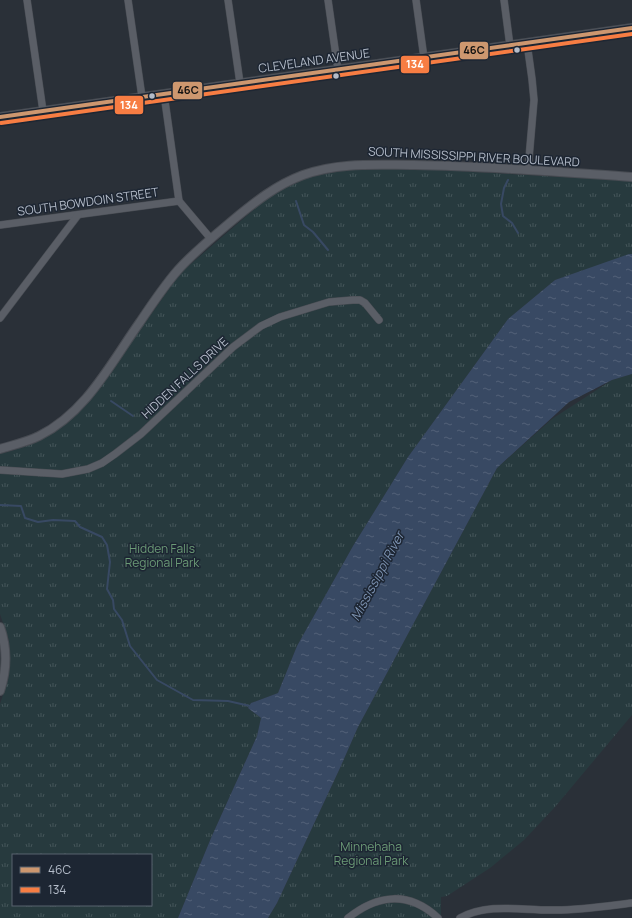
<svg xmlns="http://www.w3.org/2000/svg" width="632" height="918" font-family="Manrope,sans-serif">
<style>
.park{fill:url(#park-tufts);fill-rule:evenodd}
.water{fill:url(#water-ripples)}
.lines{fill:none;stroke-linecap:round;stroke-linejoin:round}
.stream{stroke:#384963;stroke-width:2}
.minor-casing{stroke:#484c53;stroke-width:8}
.tertiary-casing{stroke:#484c53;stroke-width:10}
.minor{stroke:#5a5e66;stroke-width:7}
.tertiary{stroke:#5a5e66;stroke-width:8}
.bus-1-casing{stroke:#1d2633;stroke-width:7}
.bus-2-casing{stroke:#1d2633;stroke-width:7}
.bus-1{stroke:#cd976f;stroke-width:4}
.bus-2{stroke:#f77d43;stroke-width:4}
.bus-dot{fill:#b4bcc9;stroke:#1d2633;stroke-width:1.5}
.labels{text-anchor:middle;stroke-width:3;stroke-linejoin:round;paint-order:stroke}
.street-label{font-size:12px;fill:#b4bcc9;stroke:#1d2633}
.park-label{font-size:12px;fill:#6b9a76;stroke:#1d2633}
.water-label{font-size:13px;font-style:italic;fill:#7c92b1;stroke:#1d2633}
.line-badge{stroke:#1d2633;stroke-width:1.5}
.badge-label{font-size:11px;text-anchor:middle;font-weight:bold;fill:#fff}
.pale-badge-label{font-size:11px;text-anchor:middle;font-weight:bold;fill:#111}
</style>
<defs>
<pattern id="park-tufts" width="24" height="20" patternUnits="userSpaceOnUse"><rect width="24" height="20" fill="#273a3e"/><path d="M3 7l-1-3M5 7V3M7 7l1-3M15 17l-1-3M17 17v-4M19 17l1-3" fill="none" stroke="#445559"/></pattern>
<pattern id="water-ripples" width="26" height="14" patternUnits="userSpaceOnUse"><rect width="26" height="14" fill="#384963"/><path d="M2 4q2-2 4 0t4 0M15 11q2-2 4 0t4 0" fill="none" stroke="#526178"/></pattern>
</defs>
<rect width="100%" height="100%" fill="#2a3038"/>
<g class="park">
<path d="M388,167L632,181V254L555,280L508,319L408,457L353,546L297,646L278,693L251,703L248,708L261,718L257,736L211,838L178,918H0V704L8,680L10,663L9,640L0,614V454C39,445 66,428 92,398L174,282L185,269L265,200L285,188L306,178L340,171ZM13,855H151V905H13Z"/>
<polygon points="632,374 632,715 555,807 524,840 490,868 447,896 441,897 441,918 268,918 277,903 340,768 358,727 497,468 552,419 612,380"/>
</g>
<polygon class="water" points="629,254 632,254 632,374 612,380 569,402 497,468 358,727 340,768 277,903 268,918 178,918 211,838 257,736 261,718 248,708 251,703 278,693 297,646 353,546 408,457 508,319 555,280"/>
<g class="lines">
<g class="stream">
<polyline points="508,180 504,188 501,204 503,216 512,223 518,233"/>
<polyline points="296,201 304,225 313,232 328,250"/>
<polyline points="111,401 133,416"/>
<polyline points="0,505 21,506 25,518 38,522 53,520 75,521 80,527 102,537 107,545 110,562 107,589 113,600 114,609 122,620 130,646 157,680 193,700 228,701 250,706"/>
</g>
<defs>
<g id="minor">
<polyline points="27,0 43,111"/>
<polyline points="128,0 142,97"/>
<polyline points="228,0 240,83"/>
<polyline points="328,0 338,70"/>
<polyline points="416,0 424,58"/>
<polyline points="504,0 510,46"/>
<polyline points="527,43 532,79 534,100 528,170"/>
<polyline points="164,94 179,201 211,239"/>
<polyline points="0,225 179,201"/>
<polyline points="0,318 78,215"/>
<polyline points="0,470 62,474 88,469 102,463 115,454 141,434 233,347 261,326 280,317 329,302 353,300 360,300 365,303 379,320"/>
<path d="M348,918C378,894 409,891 438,918"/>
<path d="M460,918C490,902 523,911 556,910C581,910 607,906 632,903"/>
</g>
<g id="tertiary">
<polyline points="0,117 632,28"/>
<path d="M0,449C13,445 27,442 39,436C86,413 111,363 140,322C152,304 164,286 178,270C194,252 214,236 233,220C255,202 276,185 303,175C339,162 376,165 414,165C487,166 559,172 632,177"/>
<path d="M0,627C7,647 7,670 0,691"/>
</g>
</defs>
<use href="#minor" class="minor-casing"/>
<use href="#tertiary" class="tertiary-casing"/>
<use href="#minor" class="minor"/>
<use href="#tertiary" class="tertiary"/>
<defs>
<polyline id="bus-1" points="0,117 632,28"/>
<polyline id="bus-2" points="1,123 632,34"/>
</defs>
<use href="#bus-1" class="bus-1-casing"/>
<use href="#bus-2" class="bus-2-casing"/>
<use href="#bus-1" class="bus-1"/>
<use href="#bus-2" class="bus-2"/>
</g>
<g class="bus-dot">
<circle cx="517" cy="50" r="3.5"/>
<circle cx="336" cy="76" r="3.5"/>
<circle cx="152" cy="96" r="3.5"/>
</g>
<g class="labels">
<g class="street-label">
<text transform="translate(314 61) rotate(-8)" y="4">CLEVELAND AVENUE</text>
<text transform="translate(474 157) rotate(3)" y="4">SOUTH MISSISSIPPI RIVER BOULEVARD</text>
<text transform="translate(88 202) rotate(-8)" y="4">SOUTH BOWDOIN STREET</text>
<text transform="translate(185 378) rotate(-43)" y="4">HIDDEN FALLS DRIVE</text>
</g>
<g class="park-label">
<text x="162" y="553">Hidden Falls<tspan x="162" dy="14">Regional Park</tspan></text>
<text x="371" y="851">Minnehaha<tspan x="371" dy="14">Regional Park</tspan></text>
</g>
<g class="water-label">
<text transform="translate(377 576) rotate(-62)" y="5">Mississippi River</text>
</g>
</g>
<g class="line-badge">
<rect x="459" y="41" width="30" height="19" rx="4" fill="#cd976f"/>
<rect x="400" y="55" width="30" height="19" rx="4" fill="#f77d43"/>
<rect x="172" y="81" width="31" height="19" rx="4" fill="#cd976f"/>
<rect x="114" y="95" width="30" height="20" rx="4" fill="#f77d43"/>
</g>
<g class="badge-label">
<text x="415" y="68">134</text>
<text x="129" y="109">134</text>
</g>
<g class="pale-badge-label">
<text x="474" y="54">46C</text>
<text x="188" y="94">46C</text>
</g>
<rect x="12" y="854" width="140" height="52" fill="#1d2633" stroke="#59626f"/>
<rect x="20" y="867" width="20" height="6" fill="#cd976f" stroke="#59626f"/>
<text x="48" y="874" font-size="12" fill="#b4bcc9">46C</text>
<rect x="20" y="887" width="20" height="6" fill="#f77d43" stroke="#59626f"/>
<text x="48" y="894" font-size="12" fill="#b4bcc9">134</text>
</svg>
